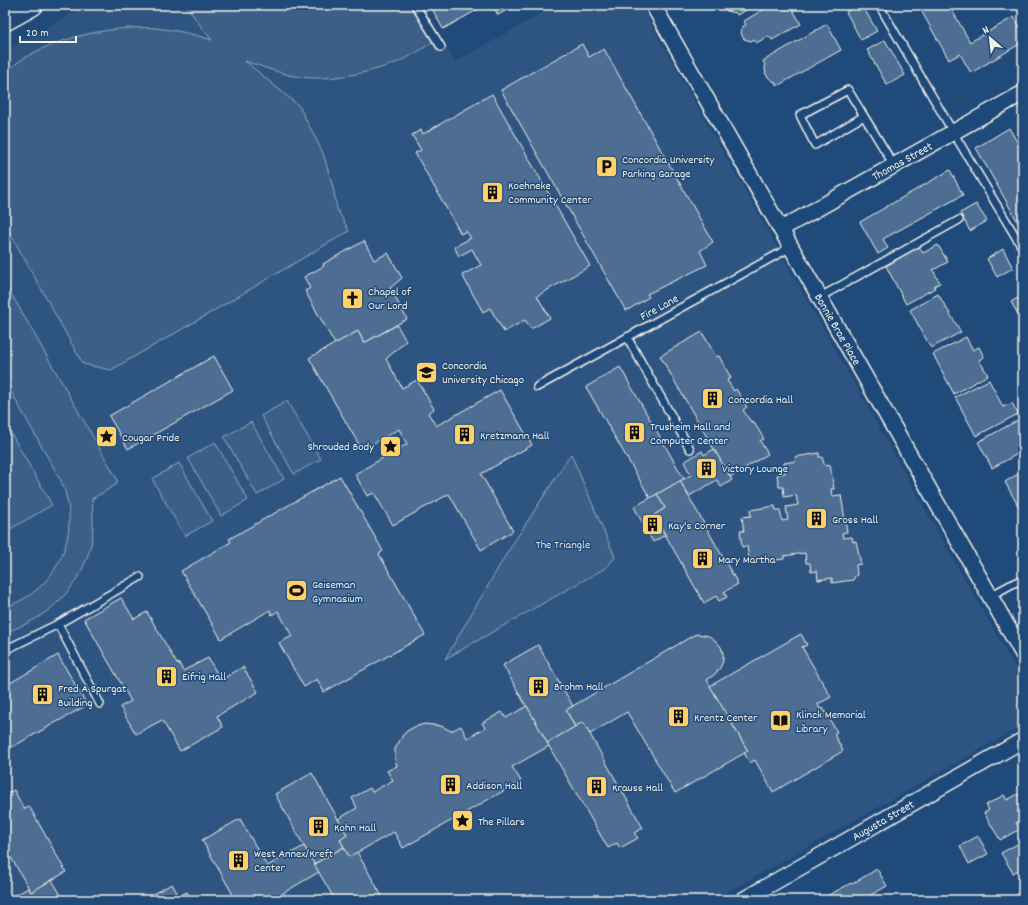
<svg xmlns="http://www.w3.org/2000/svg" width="1028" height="905" font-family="Dekko,sans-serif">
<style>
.built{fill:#2d5581}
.green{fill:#3a5f88;stroke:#97a8b8}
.building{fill:#4d6e92;stroke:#f4f1e8}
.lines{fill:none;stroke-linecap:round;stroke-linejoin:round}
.lane-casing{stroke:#f4f1e8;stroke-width:10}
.street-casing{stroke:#f4f1e8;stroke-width:18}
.secondary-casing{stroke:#f4f1e8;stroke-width:24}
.lane{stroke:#1f4a7a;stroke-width:7}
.street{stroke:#1f4a7a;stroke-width:15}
.secondary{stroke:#1f4a7a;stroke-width:21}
.labels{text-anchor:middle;stroke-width:3;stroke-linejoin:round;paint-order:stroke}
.poi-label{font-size:12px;fill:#f4f1e8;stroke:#1f4a7a;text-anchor:start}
.street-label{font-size:12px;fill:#f4f1e8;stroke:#1f4a7a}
.park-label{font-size:12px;fill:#e1e2de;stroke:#1f4a7a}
</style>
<rect width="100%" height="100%" fill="#1f4a7a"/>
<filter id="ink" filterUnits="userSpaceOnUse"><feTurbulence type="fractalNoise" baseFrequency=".025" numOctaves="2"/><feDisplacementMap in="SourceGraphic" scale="8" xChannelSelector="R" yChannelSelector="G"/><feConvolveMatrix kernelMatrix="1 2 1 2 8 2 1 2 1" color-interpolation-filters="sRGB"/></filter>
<g filter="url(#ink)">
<polygon class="built" points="87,5 423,5 455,62 557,5 640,5 1023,682 1023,725 714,900 5,900 5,51"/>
<g class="green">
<path d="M186,5H415L435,41C424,47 412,56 400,61C370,74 321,83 289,75C274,71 260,66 245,61L299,106L323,153L333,187L337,209L349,231L198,320L111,370L83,364L5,224V73C38,40 110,25 155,28C175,30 193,34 212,40L197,21Z"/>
<path d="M5,283L117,479V484L92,499C93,514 94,529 91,544C81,588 47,620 5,632V607C59,590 83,531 61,481L5,381Z"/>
<polygon points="287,401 321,459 294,474 261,416"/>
<polygon points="251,422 284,479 257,495 224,437"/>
<polygon points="5,423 52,505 5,532"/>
<polygon points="215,442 248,500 221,516 188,458"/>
<polygon points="571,454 615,557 607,567 445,659 507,553"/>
<polygon points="179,463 212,521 185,536 152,479"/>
</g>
<g class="building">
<polygon points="430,5 486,5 443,29"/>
<polygon points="492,5 516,5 498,15"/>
<polygon points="724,5 755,5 737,15 735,12 734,13 727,11"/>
<polygon points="771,5 790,5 801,24 772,40 769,36 756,43 754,39 751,41 744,39 741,33 742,27 746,25 744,21"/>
<polygon points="858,5 862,5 877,31 861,40 846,12"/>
<polygon points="918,5 949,5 970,42 1014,17 1023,32 1023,42 971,73 960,54 949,60"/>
<polygon points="827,24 841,50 777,86 775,82 771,80 766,75 765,68 765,65 763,61"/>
<polygon points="885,40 905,75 887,85 867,50"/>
<polygon points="582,44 589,57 604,49 713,242 700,251 707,265 647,294 649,297 626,311 501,90"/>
<polygon points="492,94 590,266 537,296 550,318 531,329 525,320 504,332 490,308 483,312 462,275 481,265 472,249 459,256 454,247 471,238 466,231 461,234 415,153 421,150 412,135 421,130 423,134"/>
<polygon points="1009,128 1023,152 1023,231 976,148"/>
<polygon points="950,170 963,195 883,239 888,248 878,254 860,222"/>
<polygon points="976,204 987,221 970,231 960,213"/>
<polygon points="364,241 374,260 388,253 402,278 390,288 407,319 364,343 358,331 335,344 305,291 310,288 304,277 324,266 323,264"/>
<polygon points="918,245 923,253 938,245 948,262 933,270 940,283 934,286 935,288 906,304 886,266 911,251 910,250"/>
<polygon points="1003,249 1013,268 997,277 987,259"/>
<polygon points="938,294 961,332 931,348 910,310"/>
<polygon points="1023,295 1023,323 1011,302"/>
<polygon points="397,325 406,341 386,359 402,388 417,380 434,409 428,413 436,426 500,390 532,445 481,474 513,531 481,550 449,494 393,525 374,493 367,496 355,474 407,444 399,429 362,450 309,358 358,331 364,343"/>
<polygon points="702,332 716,357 719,356 731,378 727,380 734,391 736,389 747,407 743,410 751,422 753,421 764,439 760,441 768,454 730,477 660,356"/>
<polygon points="966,337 973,350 979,347 984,357 979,360 988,375 954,394 933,354"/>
<polygon points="214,356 233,390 128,449 109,416"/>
<polygon points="620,367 684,479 650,498 586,387"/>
<polygon points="989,380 1003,407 1012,403 1018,414 976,436 955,397"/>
<polygon points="1022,418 1023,451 992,468 978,442"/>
<polygon points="714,449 732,480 721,487 717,480 689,496 680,481 691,475 684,462 702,451 704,455"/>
<polygon points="819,453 819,457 822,457 824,464 826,466 830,465 834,489 831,489 832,496 841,495 847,532 842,533 843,538 852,537 853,542 856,541 861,564 856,565 857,575 855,576 853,580 832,583 832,578 818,580 817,571 811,572 810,563 806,563 805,553 784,556 784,559 761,562 760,558 749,559 747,546 742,547 740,531 744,531 742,517 751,516 750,510 775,506 776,510 780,510 782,521 788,520 786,507 798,505 796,495 784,497 783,487 779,487 777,475 785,473 784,463 796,461 795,457"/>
<polygon points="1023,471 1023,513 1022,513 1005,482"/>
<polygon points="340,476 383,551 379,554 425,635 324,692 317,679 304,687 279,643 292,636 278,611 272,615 270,610 221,639 181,571 231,542 229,539"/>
<polygon points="680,481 738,584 724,592 727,597 719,601 716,596 704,603 654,515 665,508 657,494"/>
<polygon points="657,494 665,508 654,515 665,535 653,542 634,507"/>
<polygon points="121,598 134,619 147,612 177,664 179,663 183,671 208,658 221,680 243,667 258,692 217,716 223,727 180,751 162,720 136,734 120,707 131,701 84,619"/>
<polygon points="698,634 709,636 716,641 721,647 723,653 723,661 720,668 715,674 707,680 748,751 675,793 627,712 590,734 583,722 575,727 566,710 694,635"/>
<polygon points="801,634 807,645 802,647 831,697 818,704 820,709 823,708 837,732 834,734 843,751 773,792 755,760 750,763 744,753 748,751 710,686"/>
<polygon points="538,645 573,706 566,710 575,727 547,743 503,665"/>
<polygon points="58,655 87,705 5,751 5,686"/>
<polygon points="527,706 549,746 512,767 521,781 403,848 394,832 349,857 340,840 347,835 338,819 357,808 352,798 370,788 372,792 393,780 387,771 397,766 395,760 395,749 403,735 407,731 414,727 425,724 441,726 451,731 461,726 467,738 485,728 482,723 502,712 506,718"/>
<polygon points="583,722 643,828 634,833 638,838 620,848 617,843 608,848 547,743"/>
<polygon points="312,773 347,835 340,840 344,847 314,864 275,794"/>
<polygon points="14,790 24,809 29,806 66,872 31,892 5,847 5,795"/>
<polygon points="1018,794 1023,802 1023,819 1016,823 1020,829 1000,840 984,813 989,810 986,805 1004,795 1007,800"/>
<polygon points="240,819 267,866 304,846 319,872 283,893 287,900 236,900 202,840"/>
<polygon points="978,836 988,854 969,864 960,846"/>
<polygon points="1023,841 1023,867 1013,873 1001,853"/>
<polygon points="344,847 349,857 357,852 384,900 335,900 314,864"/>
<polygon points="877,869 887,886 862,900 820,900 851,883 852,884"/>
<polygon points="52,880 64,900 17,900 14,896 28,888 31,892"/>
<polygon points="172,884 179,896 187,892 192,900 143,899"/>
</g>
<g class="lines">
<defs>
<g id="lane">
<polyline points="415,5 441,47"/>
<polyline points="879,5 953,132 1023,249"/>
<path d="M864,116L815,145L800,115L848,90C863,115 879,140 894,166"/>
<polyline points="820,297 959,220"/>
<polyline points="627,337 690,449"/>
<polyline points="537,387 791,247"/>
<polyline points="990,596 1016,582 1023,580"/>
<polyline points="58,624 140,577"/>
<polyline points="5,650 58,624 100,704"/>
</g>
<g id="street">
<polyline points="653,5 1023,654"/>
<polyline points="781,229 1023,93"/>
<polyline points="743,900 1023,740"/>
</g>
<polyline id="secondary" points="5,20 32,5"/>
</defs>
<use href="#lane" class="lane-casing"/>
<use href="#street" class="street-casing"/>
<use href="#secondary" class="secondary-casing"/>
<use href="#lane" class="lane"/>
<use href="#street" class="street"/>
<use href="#secondary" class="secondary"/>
</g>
</g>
<defs>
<symbol id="parking-square" viewBox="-11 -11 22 22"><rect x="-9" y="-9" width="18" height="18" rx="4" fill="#ffd166" stroke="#1f4a7a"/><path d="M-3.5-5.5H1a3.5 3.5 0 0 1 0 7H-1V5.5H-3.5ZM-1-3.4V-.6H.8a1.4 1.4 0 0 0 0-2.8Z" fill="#111"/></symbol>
<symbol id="building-square" viewBox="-11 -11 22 22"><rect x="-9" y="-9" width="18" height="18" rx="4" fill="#ffd166" stroke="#1f4a7a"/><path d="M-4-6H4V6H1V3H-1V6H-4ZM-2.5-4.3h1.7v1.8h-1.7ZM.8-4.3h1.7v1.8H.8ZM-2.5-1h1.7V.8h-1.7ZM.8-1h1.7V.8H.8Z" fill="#111"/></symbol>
<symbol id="church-square" viewBox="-11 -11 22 22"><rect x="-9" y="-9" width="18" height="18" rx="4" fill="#ffd166" stroke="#1f4a7a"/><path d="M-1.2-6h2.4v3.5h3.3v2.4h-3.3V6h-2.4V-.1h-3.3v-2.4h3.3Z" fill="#111"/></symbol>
<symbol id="university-square" viewBox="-11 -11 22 22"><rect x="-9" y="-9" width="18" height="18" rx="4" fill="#ffd166" stroke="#1f4a7a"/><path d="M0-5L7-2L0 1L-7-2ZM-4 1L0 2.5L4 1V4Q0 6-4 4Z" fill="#111"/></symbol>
<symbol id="sight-square" viewBox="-11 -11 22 22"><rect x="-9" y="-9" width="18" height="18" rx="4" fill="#ffd166" stroke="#1f4a7a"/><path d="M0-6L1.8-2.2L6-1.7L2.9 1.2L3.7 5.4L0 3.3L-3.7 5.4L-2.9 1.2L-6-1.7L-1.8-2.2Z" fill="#111"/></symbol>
<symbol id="stadium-square" viewBox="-11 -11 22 22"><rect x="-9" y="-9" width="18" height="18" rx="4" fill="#ffd166" stroke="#1f4a7a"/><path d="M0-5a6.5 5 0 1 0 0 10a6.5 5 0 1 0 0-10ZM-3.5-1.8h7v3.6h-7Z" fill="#111"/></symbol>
<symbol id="library-square" viewBox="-11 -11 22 22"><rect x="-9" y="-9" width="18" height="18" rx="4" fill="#ffd166" stroke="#1f4a7a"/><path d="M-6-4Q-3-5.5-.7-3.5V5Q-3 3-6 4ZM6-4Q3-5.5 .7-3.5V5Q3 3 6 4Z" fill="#111"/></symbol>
</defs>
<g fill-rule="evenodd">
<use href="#parking-square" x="594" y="154" width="25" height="25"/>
<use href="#building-square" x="480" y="180" width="25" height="25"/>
<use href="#church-square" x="340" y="286" width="25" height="25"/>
<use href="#university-square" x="414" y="360" width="25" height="25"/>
<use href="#building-square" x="700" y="386" width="25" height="25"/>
<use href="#building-square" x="622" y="420" width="25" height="25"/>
<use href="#building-square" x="452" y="422" width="25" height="25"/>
<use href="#sight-square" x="94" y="424" width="25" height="25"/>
<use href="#sight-square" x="378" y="434" width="25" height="25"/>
<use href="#building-square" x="694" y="456" width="25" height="25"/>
<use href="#building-square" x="804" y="506" width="25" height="25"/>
<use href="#building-square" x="640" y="512" width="25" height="25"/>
<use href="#building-square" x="690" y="546" width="25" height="25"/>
<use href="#stadium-square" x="284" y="578" width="25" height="25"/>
<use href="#building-square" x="154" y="664" width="25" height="25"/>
<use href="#building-square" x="526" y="674" width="25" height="25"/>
<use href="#building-square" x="30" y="682" width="25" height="25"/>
<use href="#building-square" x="666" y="704" width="25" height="25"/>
<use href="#library-square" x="768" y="708" width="25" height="25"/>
<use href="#building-square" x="438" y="772" width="25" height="25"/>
<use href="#building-square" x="584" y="774" width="25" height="25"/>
<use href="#sight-square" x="450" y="808" width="25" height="25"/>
<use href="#building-square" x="306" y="814" width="25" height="25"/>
<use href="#building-square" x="226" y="848" width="25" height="25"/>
</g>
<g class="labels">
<g class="poi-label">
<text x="622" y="163">Concordia University<tspan x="622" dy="14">Parking Garage</tspan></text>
<text x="508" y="189">Koehneke<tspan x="508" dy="14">Community Center</tspan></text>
<text x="368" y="295">Chapel of<tspan x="368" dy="14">Our Lord</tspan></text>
<text x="442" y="369">Concordia<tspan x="442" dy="14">University Chicago</tspan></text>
<text x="728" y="403">Concordia Hall</text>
<text x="650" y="430">Trusheim Hall and<tspan x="650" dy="14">Computer Center</tspan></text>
<text x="480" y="439">Kretzmann Hall</text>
<text x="122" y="441">Cougar Pride</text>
<text x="374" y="450" text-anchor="end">Shrouded Body</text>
<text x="722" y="472">Victory Lounge</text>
<text x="832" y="523">Gross Hall</text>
<text x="668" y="529">Kay's Corner</text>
<text x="718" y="563">Mary Martha</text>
<text x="312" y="588">Geiseman<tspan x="312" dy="14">Gymnasium</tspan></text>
<text x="182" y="680">Eifrig Hall</text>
<text x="554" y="690">Brohm Hall</text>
<text x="58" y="692">Fred A Spurgat<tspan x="58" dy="14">Building</tspan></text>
<text x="796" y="718">Klinck Memorial<tspan x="796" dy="14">Library</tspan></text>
<text x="694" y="721">Krentz Center</text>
<text x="466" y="789">Addison Hall</text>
<text x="612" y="791">Krauss Hall</text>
<text x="478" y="825">The Pillars</text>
<text x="334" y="831">Kohn Hall</text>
<text x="254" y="857">West Annex/Kreft<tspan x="254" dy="14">Center</tspan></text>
</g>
<g class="street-label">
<text transform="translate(902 161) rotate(-29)" y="4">Thomas Street</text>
<text transform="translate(659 307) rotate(-29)" y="4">Fire Lane</text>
<text transform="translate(838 329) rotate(60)" y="4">Bonnie Brae Place</text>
<text transform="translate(883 820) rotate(-30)" y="4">Augusta Street</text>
</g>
<g class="park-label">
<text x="563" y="548">The Triangle</text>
</g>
</g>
<rect width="1028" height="905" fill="none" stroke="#1f4a7a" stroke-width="20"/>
<rect x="10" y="10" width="1008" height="885" fill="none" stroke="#f4f1e8" stroke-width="1.5" filter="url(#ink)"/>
<g transform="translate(990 38) rotate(332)" stroke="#1f4a7a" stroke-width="3" paint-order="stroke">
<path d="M0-3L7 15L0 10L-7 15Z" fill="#f4f1e8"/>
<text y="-6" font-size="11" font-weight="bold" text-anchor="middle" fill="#f4f1e8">N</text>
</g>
<path d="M20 36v6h56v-6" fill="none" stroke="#f4f1e8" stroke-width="2"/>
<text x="26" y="36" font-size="12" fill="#f4f1e8" stroke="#1f4a7a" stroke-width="3" paint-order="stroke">20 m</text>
</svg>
